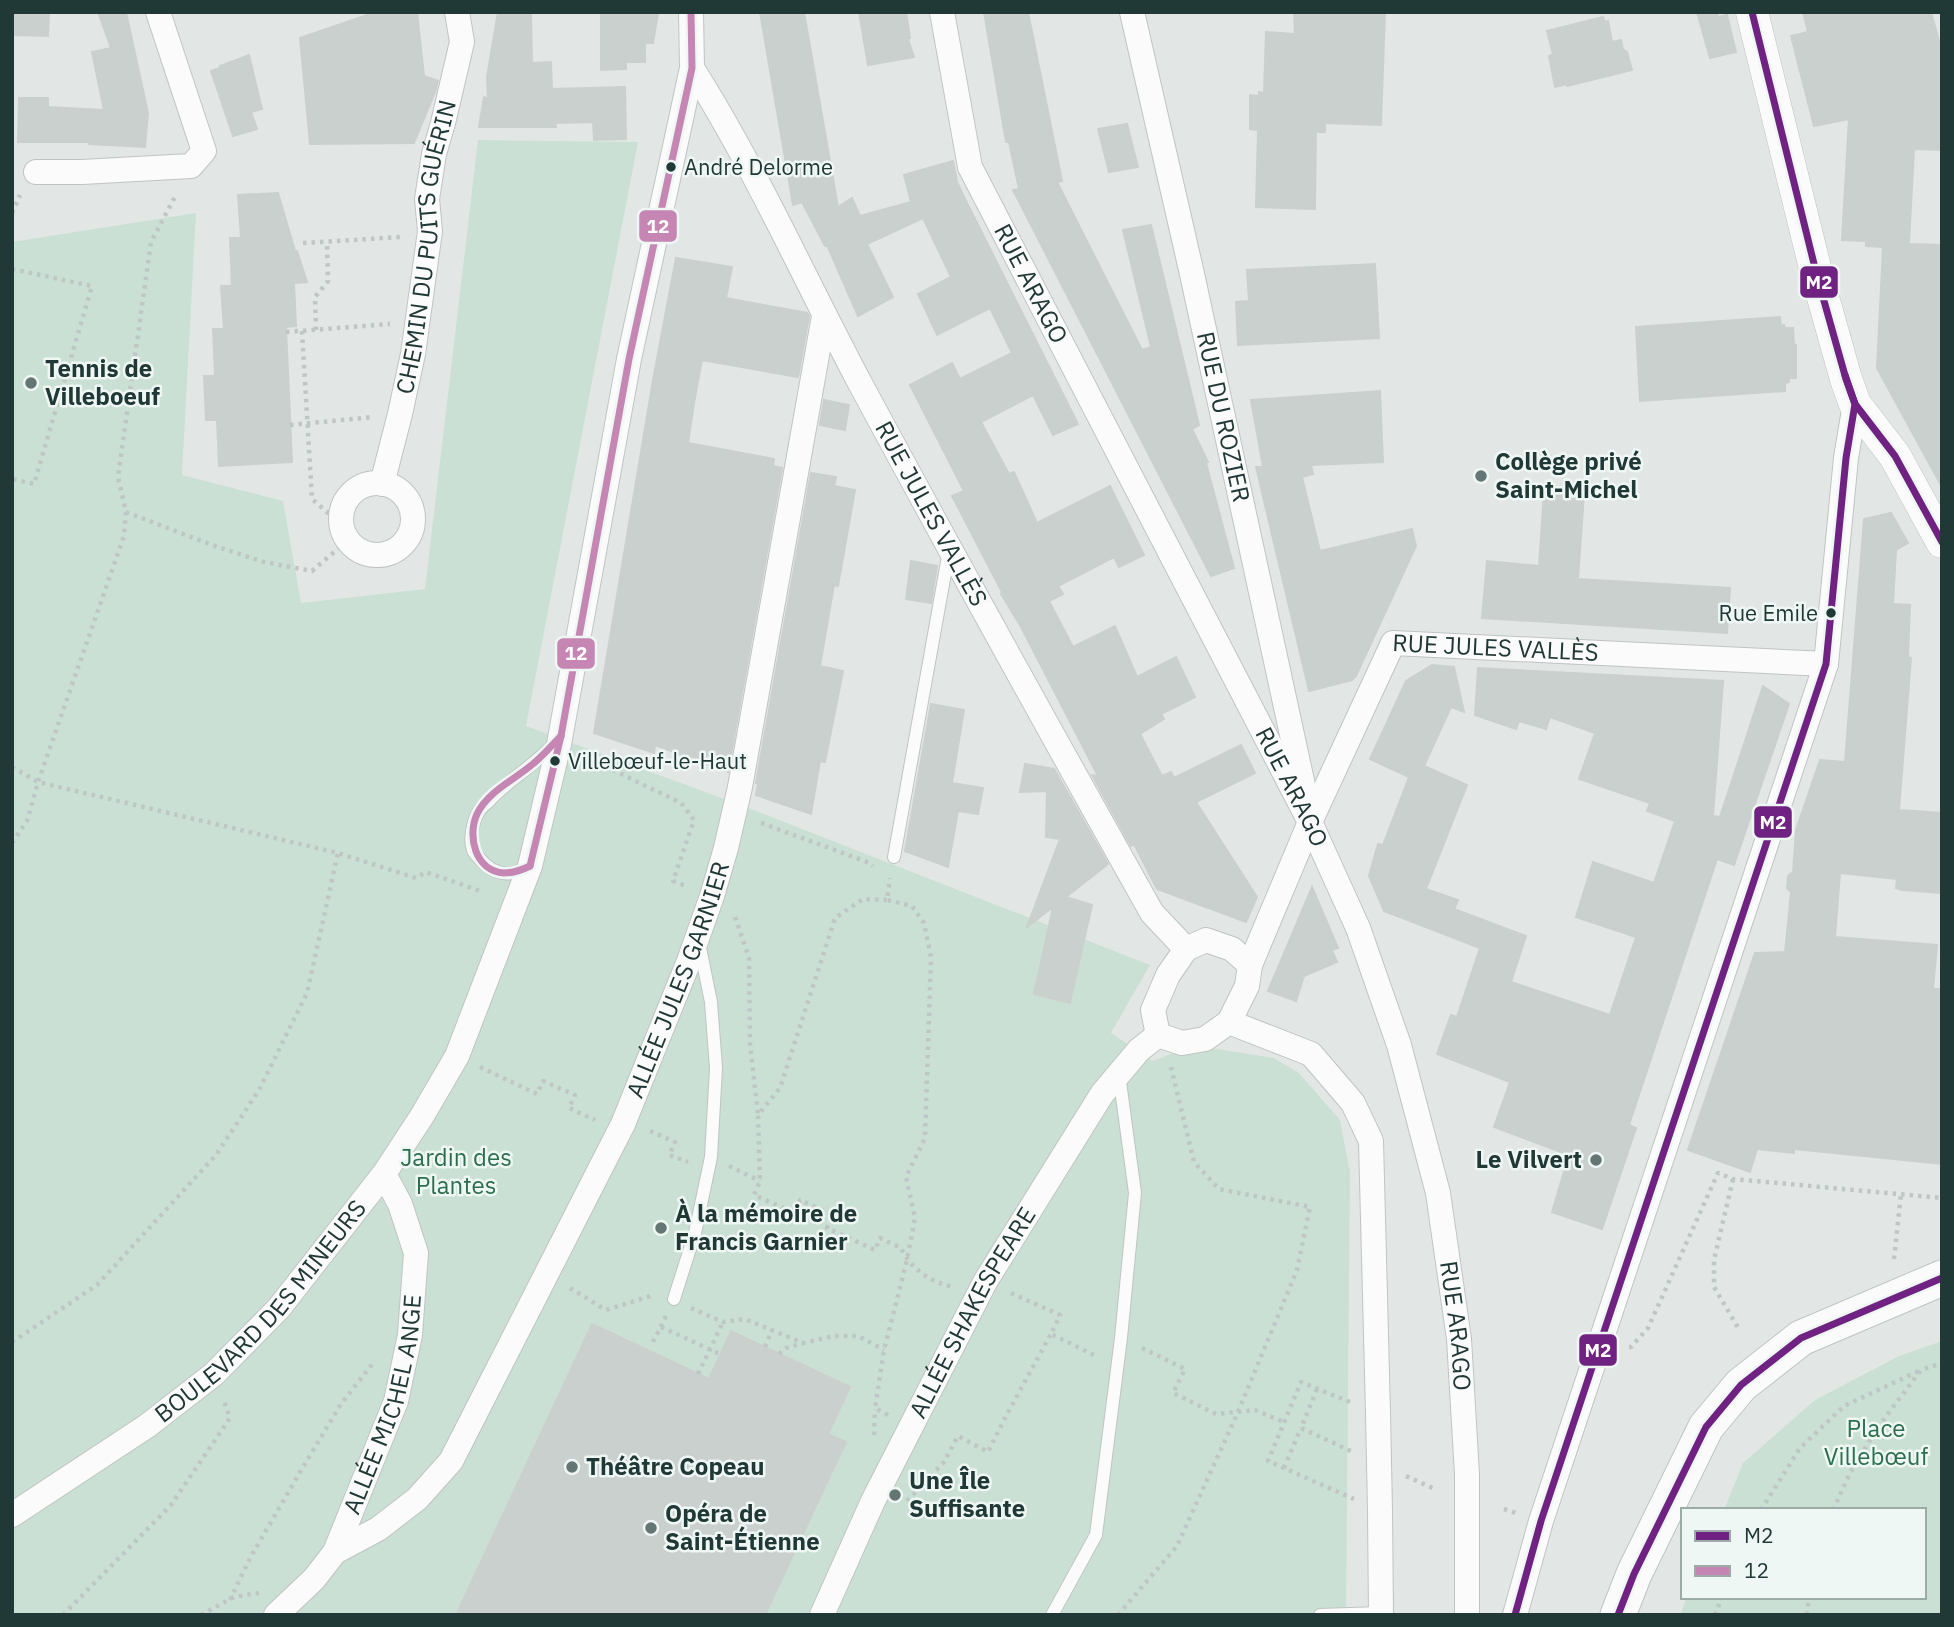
<svg xmlns="http://www.w3.org/2000/svg" width="1954" height="1627" font-family="'IBM Plex Sans',sans-serif">
<style>
.green{fill:#cbe0d4}
.building{fill:#cad0ce;stroke:#cbd0ce;stroke-width:2}
.lines{fill:none;stroke-linecap:round;stroke-linejoin:round}
.service-casing{stroke:#bfc4c2;stroke-width:14}
.minor-casing{stroke:#bfc4c2;stroke-width:26}
.tertiary-casing{stroke:#bfc4c2;stroke-width:33}
.secondary-casing{stroke:#bdc5c3;stroke-width:37}
.path{stroke:#bfc7c6;stroke-width:4.5;stroke-dasharray:3.5 5;stroke-linecap:butt}
.service{stroke:#fbfbfb;stroke-width:12}
.minor{stroke:#fbfbfb;stroke-width:24}
.tertiary{stroke:#fbfbfb;stroke-width:32}
.secondary{stroke:#fbfbfb;stroke-width:35}
.minor-bridge-casing{stroke:#bfc4c2;stroke-width:26;stroke-linecap:butt}
.path-bridge{stroke:#bfc7c6;stroke-width:4.5;stroke-dasharray:3.5 5;stroke-linecap:butt}
.minor-bridge{stroke:#fbfbfb;stroke-width:24}
.bus-1-casing{stroke:#eff7f4;stroke-width:12}
.bus-2-casing{stroke:#eff7f4;stroke-width:12}
.bus-1{stroke:#702283;stroke-width:7}
.bus-2{stroke:#c586b4;stroke-width:7}
.bus-dot{fill:#203936;stroke:#eff7f4;stroke-width:2.5}
.poi-dot{fill:#647673;stroke:#eff7f4;stroke-width:2.5}
.labels{text-anchor:middle;stroke-width:5;stroke-linejoin:round;paint-order:stroke}
.bus-label{font-size:22px;fill:#203936;stroke:#eff7f4;text-anchor:start}
.street-label{font-size:24px;fill:#203936;stroke:#eff7f4}
.poi-label{font-size:24px;font-weight:bold;fill:#203936;stroke:#eff7f4;text-anchor:start}
.park-label{font-size:24px;fill:#2c6f4f;stroke:#eff7f4}
.line-badge{stroke:#eff7f4;stroke-width:2.5}
.badge-label{font-size:19px;text-anchor:middle;font-weight:bold;fill:#fff}
</style>
<rect width="100%" height="100%" fill="#e2e7e5"/>
<g class="green">
<polygon points="478,140 638,142 526,726 746,807 1150,965 1111,1033 1153,1061 1193,1045 1274,1058 1299,1073 1340,1120 1350,1172 1346,1615 12,1615 12,242 196,213 182,475 283,501 301,603 425,589"/>
<polygon points="1942,1341 1942,1615 1680,1615 1687,1597 1924,1597 1924,1510 1724,1510 1743,1463 1815,1400 1899,1356"/>
</g>
<g class="building">
<polygon points="12,12 49,12 48,36 12,35"/>
<polygon points="98,12 126,12 148,113 145,147 89,144 89,142 18,142 19,98 48,98 48,107 104,110 92,52 111,48"/>
<polygon points="376,12 417,12 424,76 438,81 435,92 414,143 310,144 300,38"/>
<polygon points="498,12 531,12 532,63 551,62 552,89 625,87 626,139 594,140 593,122 555,123 556,127 479,127 484,97 488,99 487,77"/>
<polygon points="760,12 804,12 838,207 852,198 860,216 911,202 904,175 953,161 957,182 964,197 1078,424 1053,435 1033,395 981,422 1009,474 1014,472 1037,523 1110,486 1144,555 1119,567 1114,557 1058,586 1063,594 1049,601 1073,647 1115,626 1137,677 1176,657 1195,697 1161,714 1164,719 1140,734 1162,776 1171,772 1174,778 1241,745 1255,773 1196,802 1257,897 1246,922 1157,889 1134,844 1131,846 1092,775 1098,776 1020,625 1001,594 1002,592 952,496 964,491 910,385 952,363 960,379 1012,353 990,308 937,335 918,294 951,277 923,218 867,244 893,297 858,316 827,245 825,246 802,202 793,205"/>
<polygon points="859,12 906,12 910,38 908,39 914,57 868,65"/>
<polygon points="984,12 1028,12 1062,181 1057,182 1142,350 1151,347 1123,230 1151,225 1199,425 1192,429 1208,462 1206,463 1234,568 1211,576 1013,190 1019,189 1009,142 1006,142"/>
<polygon points="1294,12 1385,12 1381,125 1325,123 1325,132 1316,132 1315,209 1256,207 1258,130 1250,129 1250,95 1259,96 1259,92 1264,93 1266,32 1295,34"/>
<polygon points="1697,12 1714,12 1719,17 1727,15 1736,52 1710,58"/>
<polygon points="1803,12 1931,12 1942,52 1942,150 1914,149 1909,244 1942,245 1942,487 1877,368 1883,247 1866,246 1866,241 1842,240 1849,119 1814,126 1791,36 1808,32"/>
<polygon points="658,13 653,43 645,43 645,62 626,62 626,69 601,70 601,14"/>
<polygon points="1603,17 1605,22 1608,21 1612,42 1621,40 1623,49 1627,52 1632,70 1567,86 1567,84 1555,87 1549,56 1553,54 1547,31"/>
<polygon points="249,55 262,109 251,112 257,129 233,136 211,71 220,68 220,66"/>
<polygon points="1127,124 1138,167 1109,172 1098,129"/>
<polygon points="278,193 295,251 297,251 307,282 294,283 296,326 286,327 292,462 219,466 217,420 206,420 204,376 215,376 213,329 224,329 221,286 232,286 230,238 241,238 238,195"/>
<polygon points="676,258 732,267 726,298 807,313 809,316 798,377 702,360 695,397 688,443 774,459 773,466 782,468 728,772 655,745 654,753 594,733 653,380"/>
<polygon points="1375,264 1379,338 1238,345 1236,302 1249,301 1247,270"/>
<polygon points="1780,317 1781,326 1784,325 1785,328 1793,328 1794,344 1796,345 1796,378 1789,378 1789,382 1785,383 1785,391 1640,401 1636,327"/>
<polygon points="1380,391 1383,462 1311,465 1313,474 1302,477 1320,551 1412,529 1416,546 1356,676 1352,680 1309,691 1256,467 1263,467 1251,400"/>
<polygon points="824,400 849,405 845,430 820,425"/>
<polygon points="811,473 836,477 834,486 855,490 838,586 834,585 820,666 843,671 825,762 820,761 811,814 756,795 758,783 756,783"/>
<polygon points="1544,492 1584,494 1578,579 1730,588 1727,633 1482,618 1487,561 1539,566"/>
<polygon points="1891,513 1908,543 1896,550 1893,604 1910,605 1908,657 1911,658 1899,810 1942,813 1941,893 1902,890 1896,888 1897,879 1840,873 1835,937 1937,945 1933,989 1942,989 1942,1164 1794,1149 1794,1153 1757,1149 1750,1172 1688,1150 1755,953 1785,952 1791,892 1787,888 1788,876 1793,872 1796,830 1820,760 1845,762 1864,519"/>
<polygon points="911,561 937,566 931,603 906,599"/>
<polygon points="1432,665 1454,667 1464,712 1451,707 1424,766 1467,785 1426,889 1458,900 1454,909 1526,936 1511,982 1610,1015 1636,937 1576,917 1593,862 1654,883 1675,821 1647,811 1650,803 1579,779 1595,733 1550,717 1546,729 1519,721 1516,729 1475,715 1478,668 1723,681 1713,816 1720,817 1763,686 1789,704 1734,865 1717,859 1629,1125 1636,1128 1602,1229 1552,1212 1569,1155 1494,1127 1510,1082 1437,1054 1451,1015 1457,1017 1480,948 1384,911 1369,876 1378,844 1383,845 1409,777 1370,759 1406,681"/>
<polygon points="931,704 964,710 952,783 983,788 978,814 958,811 948,867 905,851"/>
<polygon points="1025,764 1054,769 1108,864 1066,897 1092,905 1070,1003 1034,994 1053,907 1027,927 1060,839 1046,837 1047,791 1020,792"/>
<polygon points="1312,887 1338,948 1332,950 1337,962 1304,976 1296,1001 1268,991"/>
<polygon points="592,1324 709,1379 731,1331 850,1387 828,1434 846,1442 765,1615 456,1615"/>
</g>
<g class="lines">
<defs>
<g id="service">
<polyline points="894,857 949,551"/>
<path d="M527,868C509,878 492,874 479,858C477,856 474,853 473,850C469,840 473,821 478,813C480,808 486,804 489,801C509,779 534,766 554,744"/>
<polyline points="674,1299 695,1233 711,1157 716,1068 711,1002 699,943"/>
<polyline points="1052,1615 1096,1535 1121,1338 1135,1193 1119,1074"/>
<polyline points="1320,1615 1381,1613"/>
</g>
<g id="minor">
<path id="s1" d="M942,12L970,167L1310,822L1358,928L1399,1045L1438,1193L1459,1339L1467,1474V1615"/>
<path id="s2" d="M1132,12L1192,274L1304,790"/>
<path id="s3" d="M692,68C756,169 805,280 861,385C956,562 1054,738 1152,913L1186,949"/>
<polyline points="36,172 82,172 191,166 204,151 158,12"/>
<circle cx="377" cy="519" r="36"/>
<path id="s4" d="M382,484L400,414L413,354L430,231L427,199L434,154L443,123L462,42L457,12"/>
<polygon points="1206,940 1232,949 1250,965 1247,986 1229,1022 1205,1039 1182,1043 1158,1035 1153,1010 1168,975 1186,949"/>
<path id="s5" d="M1250,965L1310,822L1393,643L1826,664"/>
<polyline points="1229,1022 1311,1054 1353,1103 1371,1141 1378,1413"/>
<polyline points="1380,1511 1381,1615"/>
<path id="s6" d="M12,1515L147,1426L214,1374L279,1308L384,1174L422,1116L457,1056L530,866L559,744L629,359L692,68L691,12"/>
<path id="s7" d="M335,1552L378,1529L417,1499L451,1461L623,1124L689,961L712,896L726,848L740,787L824,316"/>
<path id="s8" d="M276,1615L314,1579L335,1552L396,1401L410,1335L416,1253L400,1204L384,1174"/>
<path id="s9" d="M822,1615L873,1501L985,1282L1102,1094L1139,1050L1158,1035"/>
<polyline points="1515,1615 1541,1521 1826,664 1846,458 1855,404"/>
</g>
<polyline id="tertiary" points="1752,12 1817,276 1846,379 1855,404 1895,456 1942,542"/>
<polyline id="secondary" points="1618,1615 1634,1574 1706,1427 1741,1385 1801,1338 1942,1278"/>
</defs>
<use href="#service" class="service-casing"/>
<use href="#minor" class="minor-casing"/>
<use href="#tertiary" class="tertiary-casing"/>
<use href="#secondary" class="secondary-casing"/>
<g class="path">
<polyline points="12,213 20,195"/>
<polyline points="303,243 401,237"/>
<polyline points="12,269 92,286 34,484 12,479"/>
<polyline points="316,330 315,297 328,281 327,242"/>
<polyline points="302,331 312,499 340,523"/>
<polyline points="286,332 390,324"/>
<polyline points="290,425 373,417"/>
<polyline points="126,512 212,545 264,562 312,571 347,541"/>
<polyline points="582,755 681,803 694,820 673,881 688,887"/>
<polyline points="12,767 38,782 338,853 416,878 426,872 483,892"/>
<polyline points="761,823 870,863 873,866"/>
<polyline points="12,843 27,821 38,782 124,536 126,512 118,477 151,242 176,195"/>
<path d="M887,900L863,899L835,918L780,1088L758,1115L760,1181L754,1195L795,1213L800,1200L833,1215L827,1228L875,1250L880,1238L901,1248C911,1269 930,1282 953,1287"/>
<polyline points="735,917 749,958 750,1044 758,1115"/>
<polyline points="480,1067 537,1094 543,1081 575,1095 569,1108 595,1120"/>
<polyline points="650,1131 675,1142 669,1155 688,1162"/>
<polyline points="729,1166 760,1181"/>
<polyline points="1733,1179 1714,1260 1714,1287 1740,1331"/>
<polyline points="1894,1259 1901,1194"/>
<polyline points="570,1288 606,1310 654,1295"/>
<polyline points="1011,1293 1060,1315 1051,1334 1096,1356"/>
<polyline points="691,1308 723,1322 745,1319 803,1343 834,1336 858,1336 884,1350"/>
<polyline points="12,1342 97,1285 216,1155 259,1090 307,993 338,853"/>
<polyline points="653,1342 666,1316"/>
<polyline points="765,1347 772,1330"/>
<polyline points="1629,1347 1631,1347 1648,1328 1718,1173 1733,1179 1942,1198"/>
<polyline points="1142,1348 1185,1369 1173,1393 1216,1414 1255,1410 1284,1422"/>
<polyline points="779,1354 786,1348 803,1343"/>
<polyline points="698,1374 723,1322"/>
<polyline points="1317,1389 1301,1428 1353,1452"/>
<polyline points="1350,1402 1301,1382 1268,1461 1354,1499"/>
<polyline points="888,1415 875,1408 884,1350 907,1260 915,1218 906,1177 925,1138 931,957 924,923 912,906 887,900 890,878"/>
<polyline points="874,1435 875,1409"/>
<polyline points="1284,1468 1301,1428"/>
<polyline points="1406,1476 1437,1490"/>
<polyline points="907,1501 944,1462 958,1436 988,1452 1006,1416 1051,1334"/>
<polyline points="1504,1509 1516,1513"/>
<polyline points="1761,1510 1800,1448 1844,1406 1921,1370"/>
<polyline points="1833,1510 1850,1473 1878,1427 1921,1370 1942,1363"/>
<polyline points="230,1600 250,1558 303,1467 341,1404 374,1362"/>
<polyline points="63,1615 171,1505 230,1418 224,1401"/>
<polyline points="201,1615 234,1597 259,1593"/>
<polyline points="1118,1615 1177,1546 1238,1412 1297,1270 1310,1207 1219,1189 1194,1162 1171,1067"/>
<polyline points="1715,1615 1722,1597"/>
<polyline points="1807,1615 1809,1597"/>
</g>
<use href="#service" class="service"/>
<use href="#minor" class="minor"/>
<use href="#tertiary" class="tertiary"/>
<use href="#secondary" class="secondary"/>
<defs>
<polyline id="minor-bridge" points="1378,1413 1380,1511"/>
</defs>
<use href="#minor-bridge" class="minor-bridge-casing"/>
<polyline class="path-bridge" points="661,1327 720,1354"/>
<use href="#minor-bridge" class="minor-bridge"/>
<defs>
<g id="bus-1">
<polyline points="1845,375 1855,404 1895,456 1942,542"/>
<polyline points="1515,1615 1541,1521 1826,664 1846,458 1855,404 1846,379 1817,276 1752,12"/>
<polyline points="1618,1615 1634,1574 1706,1427 1741,1385 1801,1338 1942,1278"/>
</g>
<g id="bus-2">
<polyline points="530,866 561,736 629,359 692,68 691,12"/>
<path d="M530,866C522,870 513,873 504,873C475,871 467,836 477,814C488,791 516,779 534,763C544,755 552,745 561,736"/>
</g>
</defs>
<use href="#bus-1" class="bus-1-casing"/>
<use href="#bus-2" class="bus-2-casing"/>
<use href="#bus-1" class="bus-1"/>
<use href="#bus-2" class="bus-2"/>
</g>
<g class="bus-dot">
<circle cx="671" cy="167" r="6"/>
<circle cx="1831" cy="613" r="6"/>
<circle cx="555" cy="761" r="6"/>
</g>
<g class="poi-dot">
<circle cx="31" cy="383" r="7"/>
<circle cx="1481" cy="476" r="7"/>
<circle cx="1596" cy="1160" r="7"/>
<circle cx="661" cy="1228" r="7"/>
<circle cx="572" cy="1467" r="7"/>
<circle cx="895" cy="1495" r="7"/>
<circle cx="651" cy="1528" r="7"/>
</g>
<g class="labels">
<g class="bus-label">
<text x="684" y="175">André Delorme</text>
<text x="1818" y="621" text-anchor="end">Rue Emile</text>
<text x="568" y="769">Villebœuf-le-Haut</text>
</g>
<g class="street-label">
<text dy="8" stroke="none"><textPath href="#s4" startOffset="242">CHEMIN DU PUITS GUÉRIN</textPath></text>
<text dy="8" stroke="none"><textPath href="#s1" startOffset="289">RUE ARAGO</textPath></text>
<text dy="8" stroke="none"><textPath href="#s2" startOffset="415">RUE DU ROZIER</textPath></text>
<text dy="8" stroke="none"><textPath href="#s3" startOffset="506">RUE JULES VALLÈS</textPath></text>
<text dy="8" stroke="none"><textPath href="#s5" startOffset="455">RUE JULES VALLÈS</textPath></text>
<text dy="8" stroke="none"><textPath href="#s1" startOffset="856">RUE ARAGO</textPath></text>
<text dy="8" stroke="none"><textPath href="#s7" startOffset="682">ALLÉE JULES GARNIER</textPath></text>
<text dy="8" stroke="none"><textPath href="#s6" startOffset="324">BOULEVARD DES MINEURS</textPath></text>
<text dy="8" stroke="none"><textPath href="#s9" startOffset="338">ALLÉE SHAKESPEARE</textPath></text>
<text dy="8" stroke="none"><textPath href="#s1" startOffset="1423">RUE ARAGO</textPath></text>
<text dy="8" stroke="none"><textPath href="#s8" startOffset="243">ALLÉE MICHEL ANGE</textPath></text>
</g>
<g class="poi-label">
<text x="45" y="377">Tennis de<tspan x="45" dy="28">Villeboeuf</tspan></text>
<text x="1495" y="470">Collège privé<tspan x="1495" dy="28">Saint-Michel</tspan></text>
<text x="1582" y="1168" text-anchor="end">Le Vilvert</text>
<text x="675" y="1222">À la mémoire de<tspan x="675" dy="28">Francis Garnier</tspan></text>
<text x="586" y="1475">Théâtre Copeau</text>
<text x="909" y="1489">Une Île<tspan x="909" dy="28">Suffisante</tspan></text>
<text x="665" y="1522">Opéra de<tspan x="665" dy="28">Saint-Étienne</tspan></text>
</g>
<g class="park-label">
<text x="456" y="1166">Jardin des<tspan x="456" dy="28">Plantes</tspan></text>
<text x="1876" y="1437">Place<tspan x="1876" dy="28">Villebœuf</tspan></text>
</g>
</g>
<g class="line-badge">
<rect x="638" y="209" width="40" height="34" rx="7" fill="#c586b4"/>
<rect x="1799" y="265" width="40" height="34" rx="7" fill="#702283"/>
<rect x="556" y="637" width="40" height="33" rx="7" fill="#c586b4"/>
<rect x="1753" y="805" width="40" height="34" rx="7" fill="#702283"/>
<rect x="1578" y="1333" width="40" height="34" rx="7" fill="#702283"/>
</g>
<g class="badge-label">
<text x="658" y="233">12</text>
<text x="1819" y="289">M2</text>
<text x="576" y="660">12</text>
<text x="1773" y="829">M2</text>
<text x="1598" y="1357">M2</text>
</g>
<rect width="1954" height="1627" fill="none" stroke="#203936" stroke-width="28"/>
<rect x="1681" y="1508" width="245" height="91" fill="#eff7f4" stroke="#9caba8" stroke-width="2"/>
<rect x="1695" y="1531" width="35" height="10" fill="#702283" stroke="#9caba8" stroke-width="2"/>
<text x="1744" y="1543" font-size="21" fill="#203936">M2</text>
<rect x="1695" y="1566" width="35" height="10" fill="#c586b4" stroke="#9caba8" stroke-width="2"/>
<text x="1744" y="1578" font-size="21" fill="#203936">12</text>
</svg>
